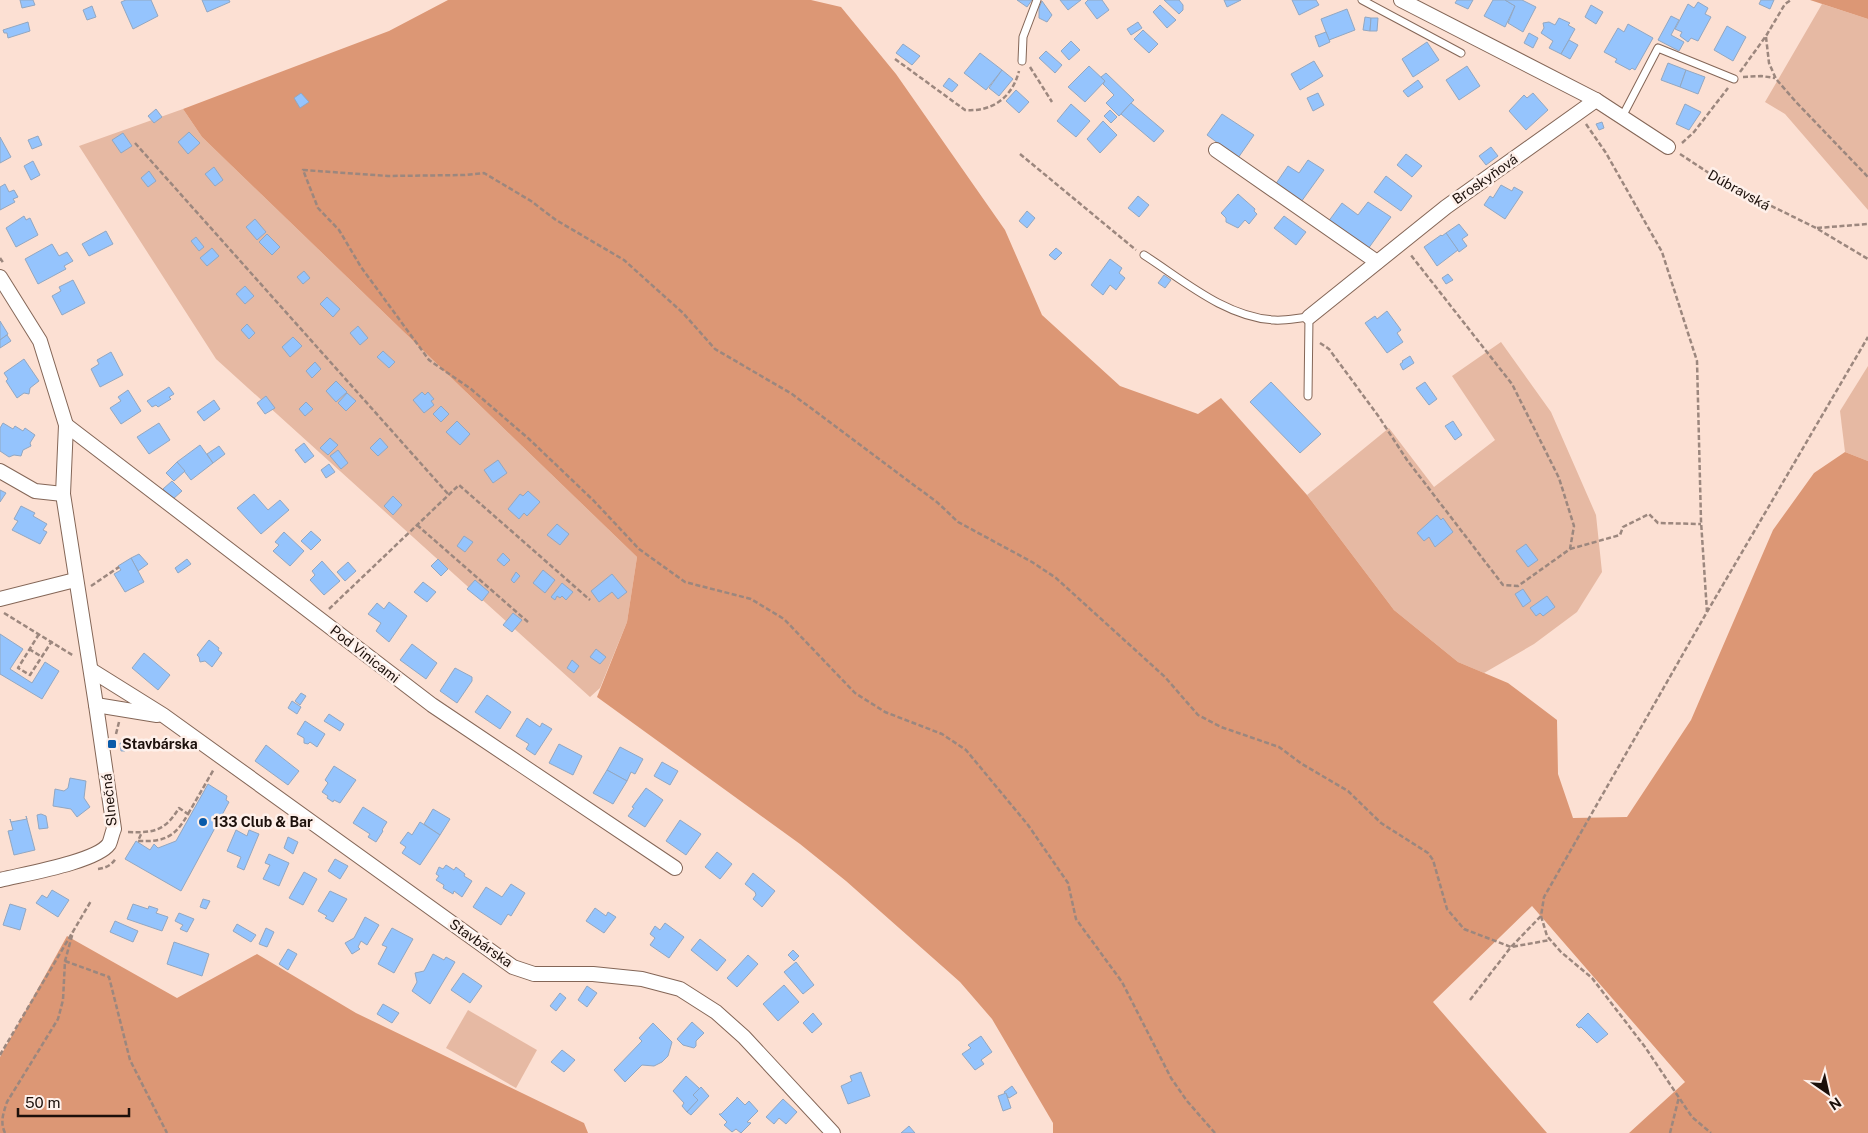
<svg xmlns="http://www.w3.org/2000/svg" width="1868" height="1133" viewBox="0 0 1868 1133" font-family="'Public Sans',sans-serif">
	<rect width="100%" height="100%" fill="#fce0d3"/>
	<g fill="#e6b9a3">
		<path d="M1822 4 1868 19V210L1785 114 1765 102Z"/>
		<path d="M183 109 202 137 637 557 627 622 600 688 590 697 216 359 79 146Z"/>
		<path d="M1501 342 1551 412 1596 515 1602 572 1577 612 1534 644 1484 673 1458 662 1394 610 1307 495 1389 428 1434 487 1495 440 1452 376Z"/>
		<path d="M1868 366V461L1845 452 1840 411Z"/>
		<path d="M468 1010 537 1050 516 1088 446 1048Z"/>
	</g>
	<g fill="#dc9775">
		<path d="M448 0H811L841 7 896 74 1005 230 1042 315 1120 386 1198 414 1221 398 1307 495 1394 610 1458 662 1508 683 1557 720 1558 774 1573 818 1627 817 1691 720 1773 530 1814 473 1845 452 1868 461V1133H1629L1685 1082 1532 906 1433 1002 1547 1133H1053V1123L992 1019 960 982 846 881 800 844 597 697 627 622 637 557 202 137 183 109 389 31Z"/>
		<path d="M1810 0H1868V19Z"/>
		<path d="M67 936 177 998 257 954 356 1013 584 1123 588 1133H0V1057Z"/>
	</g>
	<g fill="#95c4fd" stroke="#92a7c1">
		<path d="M20 0H33L35 5 22 8Z"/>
		<path d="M126 0H151L158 16 133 29 121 2Z"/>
		<path d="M202 0H229L230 2 207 12Z"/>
		<path d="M1017 0H1032L1027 7Z"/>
		<path d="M1060 0H1081L1068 10Z"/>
		<path d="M1088 0H1102L1109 10 1097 19 1085 3Z"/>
		<path d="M1164 0H1179L1183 5V10L1179 14Z"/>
		<path d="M1224 0H1241L1227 7Z"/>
		<path d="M1292 0H1316L1319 5 1299 15Z"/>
		<path d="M1457 0H1473L1468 9 1455 3Z"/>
		<path d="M1493 0H1505L1515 6 1505 27 1484 16Z"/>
		<path d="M1505 0H1522L1536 7 1523 32 1508 23 1515 6Z"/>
		<path d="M1761 0H1774L1770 9 1759 4Z"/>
		<path d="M1042 1 1052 15 1047 22 1039 18V8Z"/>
		<path d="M1698 2 1708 8 1705 14 1711 17 1698 41 1691 38 1688 42 1680 36 1682 32 1675 29 1688 4 1694 8Z"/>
		<path d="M1160 5 1176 20 1167 28 1153 12Z"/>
		<path d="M1591 5 1603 12 1596 24 1585 17Z"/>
		<path d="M92 6 96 17 87 20 83 10Z"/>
		<path d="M1347 9 1355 30 1329 40 1321 19Z"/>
		<path d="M1671 16 1679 20 1671 35 1684 42 1679 51 1658 40Z"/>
		<path d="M1365 17 1371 18 1370 31 1363 30Z"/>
		<path d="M1371 18H1378L1377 31H1370Z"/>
		<path d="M1559 18 1570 23 1568 25 1575 29 1561 54 1549 48 1553 41 1541 33 1544 28 1543 23 1549 22 1555 25Z"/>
		<path d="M28 22 30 31 8 38 7 33H4L3 30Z"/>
		<path d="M1138 22 1142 28 1131 35 1127 29Z"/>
		<path d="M1628 24 1653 38 1635 70 1632 68 1630 70 1615 62 1617 59 1604 52 1618 28 1624 32Z"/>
		<path d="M1727 26 1746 37 1733 61 1714 50Z"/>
		<path d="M1143 30 1158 44 1149 53 1134 39Z"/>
		<path d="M1326 32 1330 42 1319 47 1315 36Z"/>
		<path d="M1529 33 1538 38 1533 48 1524 43Z"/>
		<path d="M1569 40 1578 45 1570 59 1561 54Z"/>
		<path d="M1071 41 1080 50 1069 60 1061 51Z"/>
		<path d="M1427 42 1439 60 1413 77 1402 59Z"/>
		<path d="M903 44 920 56 912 65 896 53Z"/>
		<path d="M1046 51 1062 65 1055 73 1039 58Z"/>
		<path d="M980 53 1002 70 986 90 964 73Z"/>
		<path d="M1314 61 1323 76 1300 90 1291 74Z"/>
		<path d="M1668 63 1686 70 1680 87 1661 80Z"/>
		<path d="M1089 66 1105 81 1085 102 1068 87Z"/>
		<path d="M1467 66 1480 86 1459 100 1446 80Z"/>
		<path d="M1002 70 1013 79 999 96 989 88Z"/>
		<path d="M1686 70 1705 77 1698 94 1680 87Z"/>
		<path d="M1106 73 1134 100 1119 116 1106 103 1114 95 1103 84 1105 81 1101 77Z"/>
		<path d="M949 78 958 85 952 92 943 86Z"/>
		<path d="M1418 80 1423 87 1408 97 1403 91Z"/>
		<path d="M1016 90 1029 102 1019 113 1006 101Z"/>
		<path d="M301 93 309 102 300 108 294 98Z"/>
		<path d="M1318 93 1324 105 1313 111 1307 98Z"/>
		<path d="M1533 93 1548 110 1526 130 1509 111 1524 95 1527 98Z"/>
		<path d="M1131 103 1164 131 1154 142 1121 114Z"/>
		<path d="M1071 104 1090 121 1076 137 1057 121Z"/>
		<path d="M1685 104 1701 112 1689 130 1676 124Z"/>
		<path d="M156 109 162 117 154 123 148 116Z"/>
		<path d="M1110 110 1117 117 1111 123 1104 116Z"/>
		<path d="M1222 114 1254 135 1238 158 1207 135Z"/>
		<path d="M1103 121 1117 135 1100 153 1087 139Z"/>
		<path d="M1602 122 1604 128 1599 130 1596 124Z"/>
		<path d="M189 132 200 143 188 154 178 142Z"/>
		<path d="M123 133 132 146 121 153 112 140Z"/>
		<path d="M38 136 42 145 32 149 28 140Z"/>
		<path d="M0 137 11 157 0 163Z"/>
		<path d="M1491 147 1498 156 1486 165 1479 156Z"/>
		<path d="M1406 154 1422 166 1412 177 1397 165Z"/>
		<path d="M1308 160 1324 170 1301 202 1275 185 1288 166 1299 173Z"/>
		<path d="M33 161 40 175 31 180 24 166Z"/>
		<path d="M214 167 223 180 215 186 205 174Z"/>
		<path d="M149 171 156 181 148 187 141 178Z"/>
		<path d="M1386 176 1412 196 1401 211 1374 192Z"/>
		<path d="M5 184 9 192 14 190 18 197 13 199 15 202 0 210V187Z"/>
		<path d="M1501 185 1512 191 1514 187 1523 192 1505 219 1484 205 1490 196 1493 198Z"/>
		<path d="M1238 194 1255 209 1254 211 1257 214 1249 224 1245 220 1238 228 1226 222V218L1221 213Z"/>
		<path d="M1138 196 1149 205 1139 217 1128 208Z"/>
		<path d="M1368 202 1391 217 1368 249 1328 222 1342 203 1358 215Z"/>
		<path d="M1027 211 1035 218 1027 228 1019 221Z"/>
		<path d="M24 216 26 220 30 218 38 235 16 247 6 228Z"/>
		<path d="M1284 216 1306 232 1296 245 1274 228Z"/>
		<path d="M255 219 266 232 257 240 246 227Z"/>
		<path d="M1459 224 1468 235 1462 239 1467 246 1459 252 1446 233Z"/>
		<path d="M106 231 113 244 89 256 82 244Z"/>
		<path d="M1446 233 1458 250 1437 266 1424 247 1441 235 1442 236Z"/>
		<path d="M267 234 280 247 272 255 259 242Z"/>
		<path d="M196 237 204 247 199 251 191 241Z"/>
		<path d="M52 244 59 256 67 252 73 261 64 266 66 269 38 284 25 259Z"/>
		<path d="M212 248 219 256 207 266 200 258Z"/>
		<path d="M1056 248 1062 253 1055 260 1049 255Z"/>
		<path d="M1110 259 1122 268 1119 273 1125 278 1116 290 1110 285 1103 295 1091 285Z"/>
		<path d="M304 271 310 278 303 284 297 277Z"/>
		<path d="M1448 274 1453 280 1446 284 1442 278Z"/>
		<path d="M1164 275 1171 280 1165 288 1158 283Z"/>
		<path d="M73 280 85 303 62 315 52 296 61 291 59 287Z"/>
		<path d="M245 286 254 296 245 304 236 294Z"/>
		<path d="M327 297 340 309 333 317 320 304Z"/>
		<path d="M1387 311 1401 330 1397 333 1403 342 1387 353 1365 323 1375 316 1377 319Z"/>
		<path d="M0 321 8 334 0 340Z"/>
		<path d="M247 324 255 333 249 339 241 330Z"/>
		<path d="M358 326 368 338 360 345 350 333Z"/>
		<path d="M7 335 11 341 0 348V340Z"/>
		<path d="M293 337 302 346 290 357 282 347Z"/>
		<path d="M383 351 395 362 389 368 377 357Z"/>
		<path d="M111 352 123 375 100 387 91 369 99 364 97 360Z"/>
		<path d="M1410 356 1414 363 1403 370 1400 364 1403 362 1402 361Z"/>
		<path d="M24 359 39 381 30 388 29 394 24 393 17 398 6 381 8 379 4 373Z"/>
		<path d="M315 362 321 369 312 378 306 371Z"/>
		<path d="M336 381 347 392 336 402 326 391Z"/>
		<path d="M1271 382 1321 434 1300 453 1250 402Z"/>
		<path d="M1425 382 1437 399 1429 405 1416 388Z"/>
		<path d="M169 387 174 394 169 397 171 399 158 407 156 405 152 407 147 401Z"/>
		<path d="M128 390 141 411 121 424 110 408 121 401 118 397Z"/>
		<path d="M422 392 425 395 428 392 434 399 431 401 434 405 424 413 413 400Z"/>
		<path d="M347 393 356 401 346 411 338 403Z"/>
		<path d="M266 396 275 408 265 414 257 403Z"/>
		<path d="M214 400 220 409 204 421 197 412Z"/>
		<path d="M306 402 313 409 305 416 299 409Z"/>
		<path d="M441 406 449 414 441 422 433 414Z"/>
		<path d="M457 421 470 434 460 445 446 432Z"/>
		<path d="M1453 421 1462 435 1455 440 1445 426Z"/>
		<path d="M3 423 13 429 15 426 23 431 25 428 35 435 30 443 31 446 23 450 21 456 14 455 9 457 0 451V428Z"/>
		<path d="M159 423 170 440 149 454 137 437Z"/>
		<path d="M330 438 338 445 328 455 320 448Z"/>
		<path d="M380 438 388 447 378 456 370 448Z"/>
		<path d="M304 443 314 456 305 463 295 450Z"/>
		<path d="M200 445 213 463 191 480 177 462Z"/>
		<path d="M219 446 225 454 213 463 207 454Z"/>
		<path d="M338 450 348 463 341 469 330 456Z"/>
		<path d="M498 460 507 473 493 483 484 470Z"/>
		<path d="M177 462 185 471 174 481 166 473Z"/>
		<path d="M329 464 335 472 326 478 321 470Z"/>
		<path d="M172 481 182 491 173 499 163 489Z"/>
		<path d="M0 490 6 493 0 502Z"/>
		<path d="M528 491 540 502 527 516 524 513 519 519 508 509 520 494 523 496Z"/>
		<path d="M254 494 268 510 280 500 289 510 261 534 237 508Z"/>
		<path d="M393 496 402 505 393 515 384 506Z"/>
		<path d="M21 506 35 513 33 516 47 524 43 530 47 532 40 544 12 530 18 521 14 519Z"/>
		<path d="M1437 515 1441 520 1443 518 1453 532 1435 547 1429 537 1424 541 1417 533Z"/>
		<path d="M557 524 569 534 560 545 547 535Z"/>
		<path d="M311 531 321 540 311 550 301 541Z"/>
		<path d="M284 532 304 551 290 566 273 551 279 545 275 542Z"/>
		<path d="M464 536 473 542 465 552 457 546Z"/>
		<path d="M1526 544 1538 560 1528 567 1516 551Z"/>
		<path d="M503 553 510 560 504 566 497 560Z"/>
		<path d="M139 554 148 564 138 571 131 558Z"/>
		<path d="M131 558 144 582 125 592 114 574 121 570 118 566Z"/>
		<path d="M187 559 191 564 178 573 175 568Z"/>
		<path d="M438 559 448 569 441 576 431 566Z"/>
		<path d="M322 561 340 581 324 595 310 580 315 575 312 571Z"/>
		<path d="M348 562 356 571 345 581 337 572Z"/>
		<path d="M543 570 555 580 545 593 533 583Z"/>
		<path d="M516 572 520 576 514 583 511 580Z"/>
		<path d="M612 574 627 592 618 599 612 592 599 602 591 591Z"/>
		<path d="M475 580 489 592 482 601 467 589Z"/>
		<path d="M423 582 436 592 427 602 414 592Z"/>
		<path d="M562 583 573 592 566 600 562 596 560 598 557 596 555 600 551 597Z"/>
		<path d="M1523 589 1531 601 1523 607 1515 594Z"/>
		<path d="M1547 596 1555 607 1543 616 1540 613 1536 616 1530 608Z"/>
		<path d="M389 602 407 616 389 642 376 631 381 623 368 614 377 603 384 609Z"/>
		<path d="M513 613 522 620 512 632 503 625Z"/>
		<path d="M0 634 23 649 10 669 32 683 45 662 59 671 42 699 0 674Z"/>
		<path d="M209 640 219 648 218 650 222 653 212 667 205 661 200 662 199 657 197 655Z"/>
		<path d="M412 644 437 663 426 679 400 660Z"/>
		<path d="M596 649 606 657 600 664 590 657Z"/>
		<path d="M144 653 170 675 158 690 132 668Z"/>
		<path d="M572 660 579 666 574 673 567 668Z"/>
		<path d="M455 668 472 677V681L457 703 440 691Z"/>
		<path d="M301 693 306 696 300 705 295 701Z"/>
		<path d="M487 695 511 712 500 729 475 712Z"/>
		<path d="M292 701 301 707 297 714 288 708Z"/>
		<path d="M329 714 344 724 340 731 324 721Z"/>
		<path d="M527 718 540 727 542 723 552 729 535 755 526 749 529 744 516 736Z"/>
		<path d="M305 721 325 734 317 747 310 742 308 744 304 743V738L297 734Z"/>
		<path d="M120 743H124L125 751H121Z"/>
		<path d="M559 744 582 756 573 775 549 763Z"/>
		<path d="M266 745 299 771 288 785 255 761Z"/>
		<path d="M620 747 643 759 635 774 631 772 627 781 607 770Z"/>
		<path d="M662 762 678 771 670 785 654 776Z"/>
		<path d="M334 766 356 780 340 803 334 800 333 802 327 798 328 796 322 792 328 783 325 780Z"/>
		<path d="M607 770 627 781 613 804 593 793Z"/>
		<path d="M70 778 86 781 84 798 90 807 77 817 71 809 53 806 55 789 64 791 68 788Z"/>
		<path d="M208 784 227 796 226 800 229 802 181 891 125 859 136 841 150 850 154 844 158 848 176 841Z"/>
		<path d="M646 788 663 800 645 827 628 816 634 808 632 807Z"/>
		<path d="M363 807 387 822 382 830 383 831 376 842 368 837 370 834 353 823Z"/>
		<path d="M433 809 450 819 440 835 424 824Z"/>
		<path d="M41 814 46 816 48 828 39 829 37 815Z"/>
		<path d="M26 816 35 850 14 855 8 831 13 830 10 819 11 822 27 819Z"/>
		<path d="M680 820 701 834 686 855 666 841Z"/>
		<path d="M420 822 440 835 420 865 402 853 406 847 400 843 408 832 412 835Z"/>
		<path d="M236 830 247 836 249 830 259 834 244 870 237 867 241 857 227 851Z"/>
		<path d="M288 837 298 842 293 854 284 848Z"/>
		<path d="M717 852 732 864 720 879 705 867Z"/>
		<path d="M269 854 289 863 279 886 263 879 270 865 265 863Z"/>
		<path d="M335 859 348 866 340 879 328 871Z"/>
		<path d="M446 865 454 870 456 867 465 874 464 876 472 881 462 897 454 891 453 894 443 888 444 885 436 880 439 876 436 874 439 867 443 869Z"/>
		<path d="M304 872 317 879 303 905 289 898Z"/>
		<path d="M753 873 775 891 762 907 753 899 756 895 755 892 745 884Z"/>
		<path d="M511 884 525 893 511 916 508 914 501 925 473 907 486 887 502 897Z"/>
		<path d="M52 890 69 900 58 917 36 903 42 895 47 898Z"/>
		<path d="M330 891 347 899 333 922 325 918 327 916 318 911Z"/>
		<path d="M203 899 210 901 206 909 200 907Z"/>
		<path d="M10 904 26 909 20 930 3 925Z"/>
		<path d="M133 904 148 909 149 906 158 909 156 913 168 917 162 931 127 919Z"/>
		<path d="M595 908 606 916 608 912 616 917 604 933 586 921Z"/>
		<path d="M179 913 194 919 187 932 180 929 183 925 175 921Z"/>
		<path d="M365 917 379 925 367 945 361 941 358 947 360 949 352 954 345 943 354 938Z"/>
		<path d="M115 921 138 931 133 942 110 932Z"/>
		<path d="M665 923 684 937 669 958 650 945 655 938 650 934 655 926 660 930Z"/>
		<path d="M237 924 256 935 251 942 233 931Z"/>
		<path d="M266 928 274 932 267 947 259 944Z"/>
		<path d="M392 928 413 939 394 973 378 964 387 947 382 945Z"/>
		<path d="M700 939 726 960 717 971 691 950Z"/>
		<path d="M174 942 209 954 202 976 167 964Z"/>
		<path d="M288 949 297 954 288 970 279 964Z"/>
		<path d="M793 950 799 956 794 961 788 955Z"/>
		<path d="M433 954 444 960 446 957 455 962 430 1004 412 991 417 982 415 973 424 971Z"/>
		<path d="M748 955 758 964 737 987 727 978Z"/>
		<path d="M796 962 814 985 803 994 784 972Z"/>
		<path d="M463 973 482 986 470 1003 451 990Z"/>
		<path d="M784 985 799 1002 778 1021 763 1004Z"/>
		<path d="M587 986 597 993 587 1007 578 1000Z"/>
		<path d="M560 993 566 998 556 1011 550 1006Z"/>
		<path d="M383 1004 399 1013 392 1023 377 1014Z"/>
		<path d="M813 1013 822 1024 812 1033 803 1023Z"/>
		<path d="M1588 1013 1608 1034 1597 1043 1581 1027 1579 1028 1576 1025Z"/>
		<path d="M692 1022 704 1033 696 1041V1046L694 1048 683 1045 677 1039Z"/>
		<path d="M653 1023 672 1042 668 1056 662 1062 654 1066 642 1065 625 1082 614 1070 642 1041 639 1038Z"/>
		<path d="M981 1036 992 1052 981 1060 984 1064 975 1070 962 1054 971 1048 968 1045Z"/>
		<path d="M562 1050 575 1060 564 1072 551 1062Z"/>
		<path d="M861 1072 870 1096 848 1104 841 1086 852 1081 850 1076Z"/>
		<path d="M686 1076 700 1089 693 1095 698 1100 687 1112 682 1106 684 1103 673 1091Z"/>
		<path d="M1012 1086 1017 1093 1009 1098 1004 1092Z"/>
		<path d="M701 1087 709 1096 691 1115 687 1112 698 1100 693 1095Z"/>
		<path d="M1006 1093 1011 1108 1003 1111 998 1096Z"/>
		<path d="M737 1097 745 1105 749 1101 758 1111 747 1122 751 1123 741 1133 736 1129 732 1132 724 1125 727 1122 719 1114H721L737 1098Z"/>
		<path d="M783 1099 797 1112 786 1124 779 1118 774 1124 766 1117Z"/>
		<path d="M909 1126 915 1133H901Z"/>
	</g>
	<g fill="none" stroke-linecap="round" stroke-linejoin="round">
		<defs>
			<g id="lane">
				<path d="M1362 0 1461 53"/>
				<path d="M1022 61 1023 37 1037 0"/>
				<path d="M1622 117 1658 48 1734 79"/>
				<path d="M1144 255C1183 280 1225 317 1274 320 1285 321 1297 318 1309 317L1308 396"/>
			</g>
			<g id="street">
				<path d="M1401 0 1596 100 1668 147"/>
				<path d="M1216 150 1377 262"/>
				<path d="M0 277 40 341 66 425 63 494 96 705 114 829C112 833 111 840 109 844 96 862 24 874 0 880"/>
				<path d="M1309 317 1446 207 1596 100"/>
				<path d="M66 425 432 705 675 868"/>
				<path d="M0 471 35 491 63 494"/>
				<path d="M0 599 75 580"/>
				<path d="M91 670 163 715 513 967 534 974H593L642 979 680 989 716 1012 744 1037 833 1133"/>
				<path d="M96 705 157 715"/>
			</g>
		</defs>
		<use href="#lane" stroke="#846657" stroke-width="9"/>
		<use href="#street" stroke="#846657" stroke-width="16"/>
		<g stroke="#9c877e" stroke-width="2.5" stroke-dasharray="5 2.5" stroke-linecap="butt">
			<path d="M1766 37 1769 63 1776 79 1796 102 1868 177"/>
			<path d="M895 59 965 110C992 112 1012 98 1019 71"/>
			<path d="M1030 67 1052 102"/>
			<path d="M1740 72 1766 36 1785 4 1791 0"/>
			<path d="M1743 77 1761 76 1775 78"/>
			<path d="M1586 124 1606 153 1662 252 1697 361 1701 521 1707 612"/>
			<path d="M135 143 449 495"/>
			<path d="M1682 143 1694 132 1728 88"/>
			<path d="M1020 154 1136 250"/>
			<path d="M1680 154 1721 181 1816 228 1868 259"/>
			<path d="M1817 228 1868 224"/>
			<path d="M0 258 4 264"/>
			<path d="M1320 343 1329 349 1379 417 1407 460 1503 585 1518 586 1570 549 1574 526 1559 478 1512 384 1410 254"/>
			<path d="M417 525 528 622"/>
			<path d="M1570 549 1620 535 1623 527 1649 514 1658 523 1701 524"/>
			<path d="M91 586 119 567"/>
			<path d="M329 609 459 485 590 600"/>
			<path d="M4 613 74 656"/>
			<path d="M39 634 18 668 30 675 52 641"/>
			<path d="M29 649 42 657"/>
			<path d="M116 734 119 722"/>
			<path d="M188 814 214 769"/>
			<path d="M128 832C154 833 165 831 179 808L188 814C175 837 165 842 138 841L142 832"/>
			<path d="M98 869C106 868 112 865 116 858"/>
			<path d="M1541 916 1547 936 1561 952 1592 978 1645 1047 1692 1117 1711 1133"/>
			<path d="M65 961 109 977 130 1060 167 1133"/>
			<path d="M1470 1000 1511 947 1541 916 1544 897 1707 612 1868 337"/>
			<path d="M0 1055 91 901"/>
			<path d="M5 1133C0 1122 3 1114 7 1102L58 1019 63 1000 65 961 73 932"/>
			<path d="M1215 1133 1187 1101 1171 1078 1122 982 1076 919 1068 883 1028 825 966 750 942 734 885 712 855 693 784 619 751 599 685 582 639 549 594 501 529 439 471 389 429 360 361 267 339 230 318 208 303 170 388 176 464 175 484 173 531 201 556 220 624 260 683 313 715 349 792 394 938 503 958 522 1032 562 1056 578 1165 677 1198 715 1221 727 1279 747 1302 764 1348 791 1381 823 1428 853 1433 860 1447 909 1464 929 1511 947 1550 940"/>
			<path d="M1670 1133 1679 1097"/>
		</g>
		<use href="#lane" stroke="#fff" stroke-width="7"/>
		<use href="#street" stroke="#fff" stroke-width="14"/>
	</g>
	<g fill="#095aa9" stroke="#fef0ea" stroke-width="2">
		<rect x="107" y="739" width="10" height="10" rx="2.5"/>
		<circle cx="203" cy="822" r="5"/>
	</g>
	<g text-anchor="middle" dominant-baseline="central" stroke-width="5" stroke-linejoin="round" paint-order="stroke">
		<g font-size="14" fill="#1c100b" stroke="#fef0ea">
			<text transform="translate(1485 179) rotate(-35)">Broskyňová</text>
			<text transform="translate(1739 190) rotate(29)">Dúbravská</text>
			<text transform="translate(365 654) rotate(38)">Pod Vinicami</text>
			<text transform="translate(109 800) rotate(-96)">Slnečná</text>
			<text transform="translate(481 943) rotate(35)">Stavbárska</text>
		</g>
		<g font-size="14" font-weight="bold" fill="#1c100b" stroke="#fef0ea" text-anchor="start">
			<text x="122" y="744">Stavbárska</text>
			<text x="213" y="822">133 Club &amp; Bar</text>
		</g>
	</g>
	<g transform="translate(1828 1093) rotate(146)" stroke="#fef0ea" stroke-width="4" paint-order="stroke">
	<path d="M0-4L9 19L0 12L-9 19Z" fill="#1c100b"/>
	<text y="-8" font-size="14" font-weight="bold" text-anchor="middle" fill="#1c100b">N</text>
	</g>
	<path d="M18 1108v8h111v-8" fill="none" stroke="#1c100b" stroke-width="2.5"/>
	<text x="25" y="1108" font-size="15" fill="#1c100b" stroke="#fef0ea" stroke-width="4" paint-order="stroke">50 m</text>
</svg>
